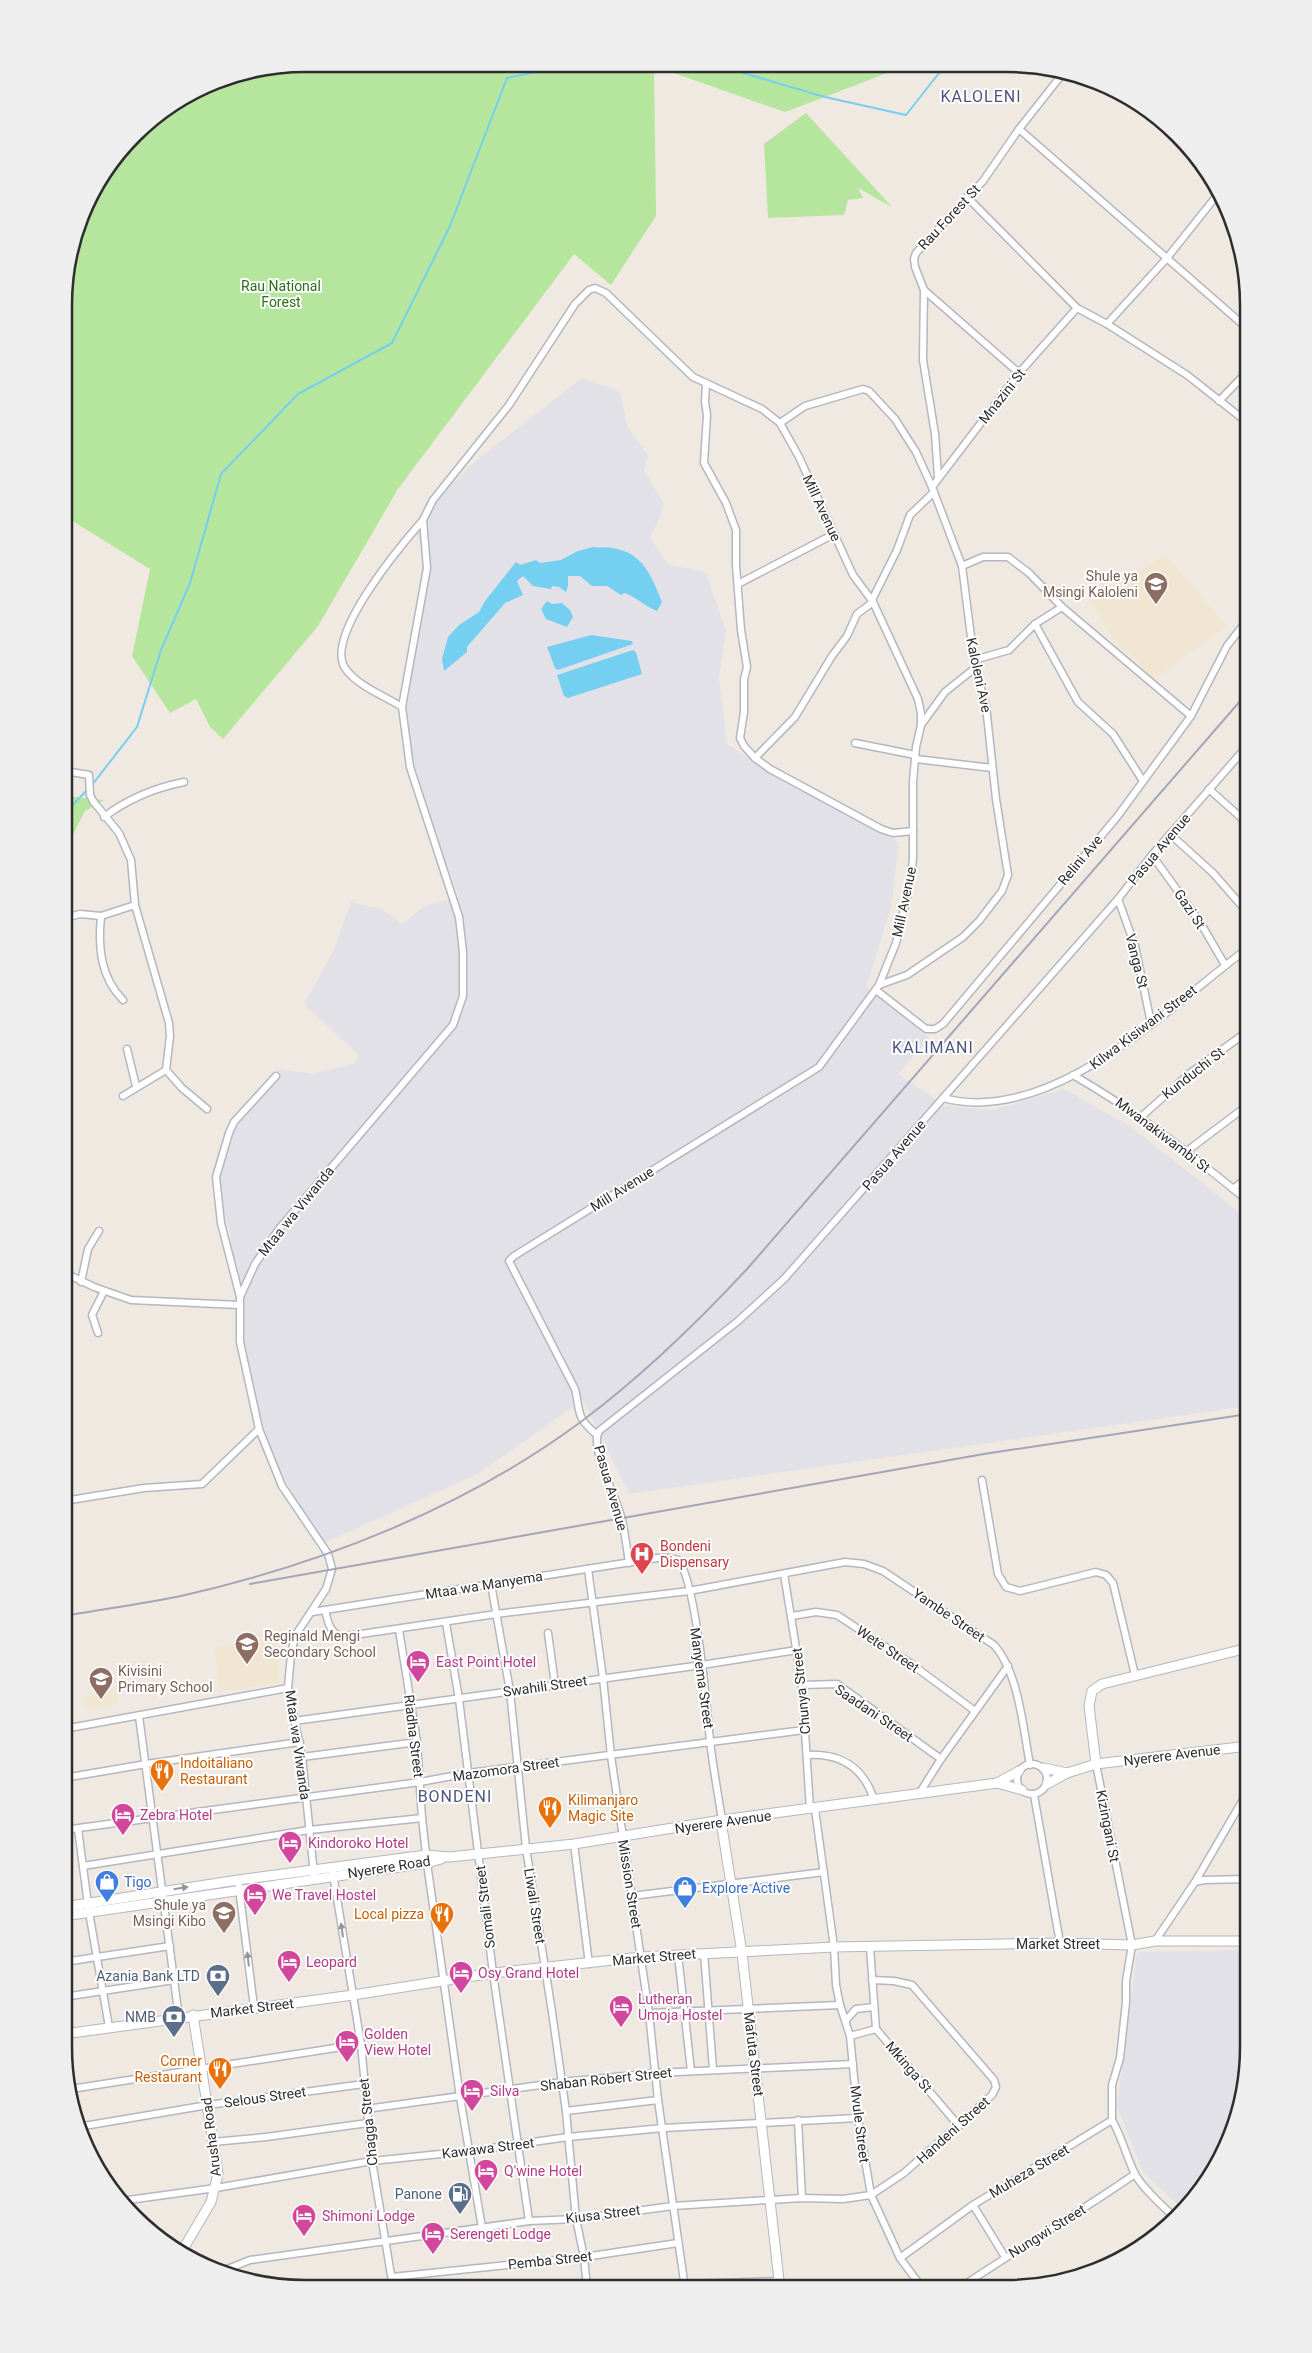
<svg xmlns="http://www.w3.org/2000/svg" width="1312" height="2353" viewBox="0 0 1312 2353" font-family="Roboto,sans-serif">
	<rect width="100%" height="100%" fill="#efe9e1"/>
	<g fill="#e3e1e8">
		<path d="M582 378 620 392 628 428 648 455 644 471 663 502 660 517 650 538 668 564 706 573 726 630 719 678 727 744 810 795 899 842 891 907 866 988 887 1002 929 1038 898 1074 946 1106 993 1110 1064 1089 1130 1126 1248 1219V1406L629 1494 583 1400 476 1475 326 1542 310 1525 276 1464 260 1415 243 1339 231 1236 212 1172 226 1128 279 1069 314 1074 354 1064 359 1055 304 1004 333 952 351 902 381 909 403 924 423 907 459 897 412 776 402 706 407 683 409 645 422 570 421 543 414 530 441 495 477 460Z"/>
		<path d="M1248 1950V2063L1230 2139 1198 2195 1182 2209 1143 2172 1117 2106 1137 1952Z"/>
	</g>
	<g fill="#f0e6d1">
		<path d="M1165 555 1226 626 1158 676 1151 677 1135 657 1119 647 1090 601Z"/>
		<path d="M275 1639 280 1683 220 1691 214 1647Z"/>
		<path d="M115 1689 118 1704 87 1710 84 1696Z"/>
	</g>
	<g fill="#b6e59e">
		<path d="M306 64 903 67 785 112 654 66 656 216 611 285 574 254 398 489 318 626 223 739 210 727 196 699 170 713 132 656 150 569 66 517V275L89 199 146 124 213 82Z"/>
		<path d="M806 113 892 207 858 188 863 198 848 200 844 215 768 218 764 144Z"/>
		<path d="M65 796 104 800 85 811 65 850Z"/>
	</g>
	<g fill="#75cff0">
		<path d="M593 547C600 548 606 547 612 548 643 552 652 577 662 602L657 611C645 606 637 598 625 593L621 595 607 586H592L580 576H568V586L566 592 559 587 552 586 551 589 533 586 523 576 517 581 523 595 505 603 467 647V652L444 671 442 659 448 637 459 625 479 612 485 601 516 562 520 565 536 560 540 563 561 560 578 551Z"/>
		<path d="M547 601 552 604 562 603 570 610 573 617 567 627 546 619 541 609Z"/>
		<path d="M591 635 632 641 633 644 558 670 555 668 547 647Z"/>
		<path d="M633 650 636 652 642 674 568 698 564 696 557 675Z"/>
	</g>
	<g fill="none" stroke-linecap="round" stroke-linejoin="round">
		<g stroke="#75cff0" stroke-width="2">
			<path d="M719 66 825 97 906 115 943 68"/>
			<path d="M92 785 137 727 161 650 190 583 221 474 298 394 392 343 450 226 507 78 572 65"/>
			<path d="M65 813 87 790"/>
		</g>
		<defs>
			<g id="street">
				<path d="M1019 129 1248 329"/>
				<path d="M967 197 1077 308 1107 324 1187 375 1248 423"/>
				<path d="M924 290 1019 373"/>
				<path d="M1107 324 1167 258 1218 194"/>
				<path d="M706 383 705 402 707 415 704 463 726 503 736 530V565L741 630 747 667 744 679V712L740 738 744 746 755 758 770 769 881 829 893 833 913 831"/>
				<path d="M1219 401 1248 371"/>
				<path d="M780 423 805 406 863 389 869 391 895 419 916 452 932 487 962 566 975 668 986 706 996 799 1008 875 1002 891 979 921 963 937 907 975 879 985"/>
				<path d="M938 477 935 434 923 360 924 290 915 267 914 259 916 253 983 181 1019 129 1064 72"/>
				<path d="M932 487 1019 373 1077 308"/>
				<path d="M962 566 983 557H1008L1029 573 1062 607 1191 716"/>
				<path d="M738 584 834 534"/>
				<path d="M872 600 897 550 910 515 934 492"/>
				<path d="M1035 624 1078 702 1113 734 1143 781"/>
				<path d="M974 660 1009 650 1035 624 1062 607"/>
				<path d="M402 707C385 696 357 686 345 668 324 636 402 544 423 520"/>
				<path d="M921 725 945 692 975 668"/>
				<path d="M855 743 915 755"/>
				<path d="M755 758 795 717 832 656 847 636 857 614 873 602"/>
				<path d="M916 759 992 768"/>
				<path d="M65 771 89 775 90 795 93 801 119 833 131 860 135 905 169 1023 170 1036 166 1070 182 1088 207 1109"/>
				<path d="M1209 789 1248 824"/>
				<path d="M104 817C129 798 154 788 184 782"/>
				<path d="M1170 834 1213 873 1248 913"/>
				<path d="M1152 855 1200 922 1225 965"/>
				<path d="M1118 899 1135 946 1151 1023"/>
				<path d="M101 916C98 946 100 977 123 1000"/>
				<path d="M65 918 80 914 101 916 135 905"/>
				<path d="M876 990 926 1029H935L943 1024 1117 817 1191 716 1227 646 1248 619"/>
				<path d="M127 1049 136 1086"/>
				<path d="M1073 1075C1136 1111 1192 1155 1248 1201"/>
				<path d="M123 1096 166 1070"/>
				<path d="M943 1098C1051 1127 1169 1007 1248 948"/>
				<path d="M1141 1117 1189 1074 1248 1031"/>
				<path d="M1187 1151 1248 1105"/>
				<path d="M1233 1189 1248 1177"/>
				<path d="M65 1273 94 1287 131 1300 239 1305"/>
				<path d="M81 1282 88 1249 99 1231"/>
				<path d="M240 1297 221 1223 216 1177 229 1133 234 1122 276 1076"/>
				<path d="M98 1333 92 1315 104 1291"/>
				<path d="M982 1480 998 1574 1006 1587 1020 1591 1096 1572 1106 1575 1113 1583 1135 1675"/>
				<path d="M64 1501 144 1488 202 1484 259 1429"/>
				<path d="M629 1563C627 1549 625 1534 622 1520 618 1500 589 1448 599 1431L738 1321 784 1279 1118 899 1152 855 1248 745"/>
				<path d="M588 1569 603 1678 611 1756 649 2013 658 2100 685 2288"/>
				<path d="M784 1574 802 1685 810 1809"/>
				<path d="M491 1584 510 1691 526 1848 552 2012 566 2111 576 2219 584 2257 587 2288"/>
				<path d="M325 1610C328 1622 329 1631 341 1637L496 1614 689 1591 845 1562 864 1564 883 1571 994 1645C1019 1673 1023 1728 1030 1765"/>
				<path d="M312 1612 657 1558H670L678 1560C696 1580 707 1708 710 1741 713 1767 718 1794 722 1820"/>
				<path d="M792 1616 816 1612 837 1615 910 1663 975 1711"/>
				<path d="M446 1623 459 1699 493 1973 529 2221"/>
				<path d="M399 1630 417 1742 422 1818 427 1863 460 2097 482 2228"/>
				<path d="M548 1633 555 1685"/>
				<path d="M802 1685 837 1684 941 1759"/>
				<path d="M139 1716 179 2018"/>
				<path d="M294 1721 702 1665 797 1650"/>
				<path d="M64 1729 288 1688"/>
				<path d="M807 1755C841 1753 864 1768 874 1800"/>
				<path d="M302 1757 417 1742"/>
				<circle cx="1032" cy="1779" r="15"/>
				<path d="M1096 1764 1132 1945 1126 1981V2002L1120 2058 1112 2085V2120"/>
				<path d="M64 1778 146 1764 300 1742"/>
				<path d="M919 1794 941 1759 1008 1666"/>
				<path d="M1034 1795 1060 1943"/>
				<path d="M815 1809 834 1947 836 1985 840 2005 850 2036 858 2118 871 2195 900 2258 923 2289"/>
				<path d="M78 1829 89 1912 109 2027"/>
				<path d="M64 1830 420 1782 469 1773 804 1730"/>
				<path d="M574 1844 589 1964"/>
				<path d="M83 1866 309 1830 422 1818"/>
				<path d="M332 1868 361 2044 372 2161 393 2287"/>
				<path d="M314 1874 302 1757 288 1688 291 1655 295 1636 326 1589 332 1569 328 1554 282 1486 259 1429 240 1342V1297L255 1264 279 1229 453 1025 463 996V952L459 917 410 767 402 707 427 568 423 520 433 500 509 405 575 304 589 290 595 288 606 293 693 377 762 409 780 423 799 457 853 575 873 602 918 699 921 713V725L916 747 913 782V858L910 885 896 943 879 985 819 1067 514 1256 509 1261 575 1389C581 1414 575 1416 597 1435"/>
				<path d="M238 1880 254 2007"/>
				<path d="M1195 1882 1244 1798"/>
				<path d="M632 1896 824 1872"/>
				<path d="M1155 1941 1195 1882 1204 1880 1248 1879"/>
				<path d="M870 1947 876 2029"/>
				<path d="M704 1953 713 2069"/>
				<path d="M678 1955 691 2071"/>
				<path d="M64 1962 170 1946"/>
				<path d="M64 1997 174 1980"/>
				<path d="M649 2013 840 2005"/>
				<path d="M846 2020 856 2009 874 2007"/>
				<path d="M850 2036 876 2029 959 2126"/>
				<path d="M71 2089 361 2044"/>
				<path d="M366 2109 562 2082 656 2073 853 2064"/>
				<path d="M566 2111 658 2100"/>
				<path d="M798 2120 802 2198"/>
				<path d="M78 2127 208 2105 364 2084"/>
				<path d="M213 2142 266 2137 368 2123"/>
				<path d="M121 2201 216 2188 372 2161 470 2151 568 2137 663 2128 858 2118"/>
				<path d="M973 2205 1005 2257"/>
				<path d="M900 2258 973 2205 1112 2120C1122 2137 1126 2156 1135 2174 1144 2190 1161 2204 1174 2217"/>
				<path d="M220 2272 250 2260 529 2221 576 2219 673 2206 802 2198 843 2199 871 2195 904 2173 992 2095 996 2087 994 2080 912 1985 894 1981 872 1980"/>
				<path d="M392 2277 584 2257 678 2243"/>
				<path d="M650 2288 685 2284 780 2281"/>
				<path d="M958 2289C1016 2250 1077 2214 1135 2174"/>
			</g>
			<g id="secondary">
				<path d="M1096 1764 1089 1706 1092 1691 1102 1684 1248 1648"/>
				<path d="M1044 1768 1067 1773"/>
				<path d="M997 1783 1022 1790"/>
				<path d="M1047 1784 1067 1773 1096 1764 1248 1746"/>
				<path d="M721 1821 742 1953 780 2289"/>
				<path d="M64 1907 238 1880 426 1855 449 1857 479 1854 574 1844 722 1820 997 1783 1019 1771"/>
				<path d="M64 1916 427 1863 441 1859"/>
				<path d="M64 2034 353 1995 493 1973 641 1957 834 1947 1060 1943 1132 1945 1155 1941H1248"/>
				<path d="M182 2251 211 2202 218 2174 193 2015"/>
			</g>
		</defs>
		<use href="#street" stroke="#b4b7c1" stroke-width="9"/>
		<use href="#secondary" stroke="#b4b7c1" stroke-width="11"/>
		<use href="#street" stroke="#fff" stroke-width="6"/>
		<use href="#secondary" stroke="#fff" stroke-width="9"/>
		<g stroke="#a3a6b8" stroke-width="2">
			<path d="M250 1584 984 1454 1248 1414"/>
			<path d="M64 1616C103 1609 142 1604 181 1596 322 1564 465 1508 582 1421 642 1376 696 1324 747 1269L1248 692"/>
		</g>
	</g>
	<defs><path id="oneway-solid" d="M-6-.8H1V-3.2L6.5 0L1 3.2V.8H-6Z" transform="scale(1.25)"/></defs>
	<g fill="#969696">
		<use href="#oneway-solid" transform="translate(181 1888) rotate(-9)"/>
		<use href="#oneway-solid" transform="translate(342 1930) rotate(-98)"/>
		<use href="#oneway-solid" transform="translate(248 1959) rotate(-97)"/>
	</g>
	<defs>
		<symbol id="school-pin" viewBox="-11 -11 22 30"><path d="M0 17L-7.5 6A9.5 9.5 0 1 1 7.5 6Z" fill="#8d6e63" stroke="#fff"/><path d="M0-5L7-2L0 1L-7-2ZM-4 1L0 2.5L4 1V4Q0 6-4 4Z" fill="#fff"/></symbol>
		<symbol id="hospital-pin" viewBox="-11 -11 22 30"><path d="M0 17L-7.5 6A9.5 9.5 0 1 1 7.5 6Z" fill="#e0444e" stroke="#fff"/><path d="M-5-5h3v3.5h4V-5h3V5h-3V1.5h-4V5h-3Z" fill="#fff"/></symbol>
		<symbol id="hotel-pin" viewBox="-11 -11 22 30"><path d="M0 17L-7.5 6A9.5 9.5 0 1 1 7.5 6Z" fill="#d1479c" stroke="#fff"/><path d="M-6-4.5h1.5V1H6V5H4.5V3h-9V5H-6ZM-4 0a1.8 1.8 0 1 1 3.6 0ZM.5 0V-2.5h3Q6-2.5 6 0Z" fill="#fff"/></symbol>
		<symbol id="restaurant-pin" viewBox="-11 -11 22 30"><path d="M0 17L-7.5 6A9.5 9.5 0 1 1 7.5 6Z" fill="#e8710a" stroke="#fff"/><path d="M-5-6h1v4h1v-4h1v4h1v-4h1v5L-1.5 .5V6h-2V.5L-5-1ZM5-6V6H3V1.5H1.5Q1.5-4 5-6Z" fill="#fff"/></symbol>
		<symbol id="shop-pin" viewBox="-11 -11 22 30"><path d="M0 17L-7.5 6A9.5 9.5 0 1 1 7.5 6Z" fill="#3f7fe0" stroke="#fff"/><path d="M-5-2.5h2.3a2.7 3.5 0 0 1 5.4 0H5L5.5 6h-11ZM-1.5-2.5h3a1.5 2.3 0 0 0-3 0Z" fill="#fff"/></symbol>
		<symbol id="bank-pin" viewBox="-11 -11 22 30"><path d="M0 17L-7.5 6A9.5 9.5 0 1 1 7.5 6Z" fill="#5c6f8a" stroke="#fff"/><path d="M-6-4H6V4H-6ZM0-2.3a2.3 2.3 0 1 0 0 4.6a2.3 2.3 0 1 0 0-4.6Z" fill="#fff"/></symbol>
		<symbol id="fuel-pin" viewBox="-11 -11 22 30"><path d="M0 17L-7.5 6A9.5 9.5 0 1 1 7.5 6Z" fill="#5c6f8a" stroke="#fff"/><path d="M-5.5-6h7V0h2V4h1.3V-2.5L3-4.5l.8-.8L6-3V5H2.5V1h-1V6h-7ZM-4.2-4.7v3.2H.2V-4.7Z" fill="#fff"/></symbol>
	</defs>
	<g fill-rule="evenodd">
		<use href="#school-pin" x="1142" y="570" width="28" height="38"/>
		<use href="#hospital-pin" x="628" y="1540" width="28" height="38"/>
		<use href="#school-pin" x="233" y="1630" width="28" height="38"/>
		<use href="#hotel-pin" x="404" y="1648" width="28" height="38"/>
		<use href="#school-pin" x="87" y="1665" width="28" height="38"/>
		<use href="#restaurant-pin" x="148" y="1757" width="28" height="38"/>
		<use href="#restaurant-pin" x="536" y="1794" width="28" height="38"/>
		<use href="#hotel-pin" x="109" y="1801" width="28" height="38"/>
		<use href="#hotel-pin" x="276" y="1829" width="28" height="38"/>
		<use href="#shop-pin" x="93" y="1868" width="28" height="38"/>
		<use href="#shop-pin" x="671" y="1874" width="28" height="38"/>
		<use href="#hotel-pin" x="241" y="1881" width="28" height="38"/>
		<use href="#school-pin" x="210" y="1899" width="28" height="38"/>
		<use href="#restaurant-pin" x="428" y="1900" width="28" height="38"/>
		<use href="#hotel-pin" x="275" y="1948" width="28" height="38"/>
		<use href="#hotel-pin" x="447" y="1959" width="28" height="38"/>
		<use href="#bank-pin" x="204" y="1962" width="28" height="38"/>
		<use href="#hotel-pin" x="607" y="1993" width="28" height="38"/>
		<use href="#bank-pin" x="160" y="2003" width="28" height="38"/>
		<use href="#hotel-pin" x="333" y="2028" width="28" height="38"/>
		<use href="#restaurant-pin" x="206" y="2055" width="28" height="38"/>
		<use href="#hotel-pin" x="458" y="2077" width="28" height="38"/>
		<use href="#hotel-pin" x="472" y="2157" width="28" height="38"/>
		<use href="#fuel-pin" x="446" y="2180" width="28" height="38"/>
		<use href="#hotel-pin" x="290" y="2202" width="28" height="38"/>
		<use href="#hotel-pin" x="419" y="2220" width="28" height="38"/>
	</g>
	<g text-anchor="middle" dominant-baseline="central" stroke-width="4" stroke-linejoin="round" paint-order="stroke">
		<g font-size="14" fill="#2e2e2e" stroke="#fff">
			<text transform="translate(949 217) rotate(-47)">Rau Forest St</text>
			<text transform="translate(1002 396) rotate(-52)">Mnazini St</text>
			<text transform="translate(822 508) rotate(65)">Mill Avenue</text>
			<text transform="translate(979 675) rotate(78)">Kaloleni Ave</text>
			<text transform="translate(1159 849) rotate(-50)">Pasua Avenue</text>
			<text transform="translate(1080 860) rotate(-50)">Relini Ave</text>
			<text transform="translate(904 902) rotate(-78)">Mill Avenue</text>
			<text transform="translate(1190 909) rotate(56)">Gazi St</text>
			<text transform="translate(1137 961) rotate(76)">Vanga St</text>
			<text transform="translate(1143 1027) rotate(-37)">Kilwa Kisiwani Street</text>
			<text transform="translate(1193 1073) rotate(-38)">Kunduchi St</text>
			<text transform="translate(1163 1135) rotate(37)">Mwanakiwambi St</text>
			<text transform="translate(894 1155) rotate(-49)">Pasua Avenue</text>
			<text transform="translate(622 1189) rotate(-32)">Mill Avenue</text>
			<text transform="translate(296 1211) rotate(-51)">Mtaa wa Viwanda</text>
			<text transform="translate(611 1488) rotate(74)">Pasua Avenue</text>
			<text transform="translate(484 1585) rotate(-9)">Mtaa wa Manyema</text>
			<text transform="translate(949 1615) rotate(34)">Yambe Street</text>
			<text transform="translate(888 1649) rotate(34)">Wete Street</text>
			<text transform="translate(702 1678) rotate(82)">Manyema Street</text>
			<text transform="translate(545 1686) rotate(-8)">Swahili Street</text>
			<text transform="translate(801 1691) rotate(-96)">Chunya Street</text>
			<text transform="translate(874 1713) rotate(34)">Saadani Street</text>
			<text transform="translate(414 1736) rotate(83)">Riadha Street</text>
			<text transform="translate(298 1745) rotate(82)">Mtaa wa Viwanda</text>
			<text transform="translate(1172 1755) rotate(-7)">Nyerere Avenue</text>
			<text transform="translate(506 1769) rotate(-8)">Mazomora Street</text>
			<text transform="translate(723 1822) rotate(-8)">Nyerere Avenue</text>
			<text transform="translate(1108 1826) rotate(79)">Kizingani St</text>
			<text transform="translate(389 1867) rotate(-9)">Nyerere Road</text>
			<text transform="translate(630 1884) rotate(81)">Mission Street</text>
			<text transform="translate(535 1906) rotate(81)">Liwali Street</text>
			<text transform="translate(485 1907) rotate(-97)">Somali Street</text>
			<text x="1058" y="1944">Market Street</text>
			<text transform="translate(654 1957) rotate(-5)">Market Street</text>
			<text transform="translate(252 2008) rotate(-7)">Market Street</text>
			<text transform="translate(754 2054) rotate(83)">Mafuta Street</text>
			<text transform="translate(909 2067) rotate(49)">Mkinga St</text>
			<text transform="translate(606 2079) rotate(-6)">Shaban Robert Street</text>
			<text transform="translate(265 2097) rotate(-8)">Selous Street</text>
			<text transform="translate(368 2122) rotate(-96)">Chagga Street</text>
			<text transform="translate(860 2124) rotate(83)">Mvule Street</text>
			<text transform="translate(953 2130) rotate(-42)">Handeni Street</text>
			<text transform="translate(211 2137) rotate(-97)">Arusha Road</text>
			<text transform="translate(488 2148) rotate(-7)">Kawawa Street</text>
			<text transform="translate(1029 2171) rotate(-31)">Muheza Street</text>
			<text transform="translate(603 2214) rotate(-7)">Kiusa Street</text>
			<text transform="translate(1047 2231) rotate(-32)">Nungwi Street</text>
			<text transform="translate(550 2260) rotate(-6)">Pemba Street</text>
		</g>
		<g font-size="14" fill="#2c6e1b" stroke="#fff">
			<text x="281" y="286">Rau National<tspan x="281" dy="16">Forest</tspan></text>
		</g>
		<g font-size="14" fill="#785e54" stroke="#fff" text-anchor="end">
			<text x="1138" y="576">Shule ya<tspan x="1138" dy="16">Msingi Kaloleni</tspan></text>
			<text x="264" y="1636" text-anchor="start">Reginald Mengi<tspan x="264" dy="16">Secondary School</tspan></text>
			<text x="118" y="1671" text-anchor="start">Kivisini<tspan x="118" dy="16">Primary School</tspan></text>
			<text x="206" y="1905">Shule ya<tspan x="206" dy="16">Msingi Kibo</tspan></text>
		</g>
		<g font-size="14" fill="#be3a42" stroke="#fff" text-anchor="start">
			<text x="660" y="1546">Bondeni<tspan x="660" dy="16">Dispensary</tspan></text>
		</g>
		<g font-size="14" fill="#b23c85" stroke="#fff" text-anchor="start">
			<text x="436" y="1662">East Point Hotel</text>
			<text x="140" y="1815">Zebra Hotel</text>
			<text x="308" y="1843">Kindoroko Hotel</text>
			<text x="272" y="1895">We Travel Hostel</text>
			<text x="306" y="1962">Leopard</text>
			<text x="478" y="1973">Osy Grand Hotel</text>
			<text x="638" y="1999">Lutheran<tspan x="638" dy="16">Umoja Hostel</tspan></text>
			<text x="364" y="2034">Golden<tspan x="364" dy="16">View Hotel</tspan></text>
			<text x="490" y="2091">Silva</text>
			<text x="504" y="2171">Q'wine Hotel</text>
			<text x="322" y="2216">Shimoni Lodge</text>
			<text x="450" y="2234">Serengeti Lodge</text>
		</g>
		<g font-size="14" fill="#c56008" stroke="#fff" text-anchor="start">
			<text x="180" y="1763">Indoitaliano<tspan x="180" dy="16">Restaurant</tspan></text>
			<text x="568" y="1800">Kilimanjaro<tspan x="568" dy="16">Magic Site</tspan></text>
			<text x="424" y="1914" text-anchor="end">Local pizza</text>
			<text x="202" y="2061" text-anchor="end">Corner<tspan x="202" dy="16">Restaurant</tspan></text>
		</g>
		<g font-size="14" fill="#366cbe" stroke="#fff" text-anchor="start">
			<text x="124" y="1882">Tigo</text>
			<text x="702" y="1888">Explore Active</text>
		</g>
		<g font-size="14" fill="#4e5e75" stroke="#fff" text-anchor="end">
			<text x="200" y="1976">Azania Bank LTD</text>
			<text x="156" y="2017">NMB</text>
			<text x="442" y="2194">Panone</text>
		</g>
		<g font-size="16" letter-spacing="1" fill="#4d5680" stroke="#fff">
			<text x="981" y="96">KALOLENI</text>
			<text x="933" y="1047">KALIMANI</text>
			<text x="455" y="1796">BONDENI</text>
		</g>
	</g>
	<path d="M0 0H1312V2353H0ZM305 72H1007A233 233 0 0 1 1240 305V2047A233 233 0 0 1 1007 2280H305A233 233 0 0 1 72 2047V305A233 233 0 0 1 305 72Z" fill="#eee" fill-rule="evenodd"/>
	<path fill="none" stroke="#2e2e2e" stroke-width="2.5" d="M305 72H1007A233 233 0 0 1 1240 305V2047A233 233 0 0 1 1007 2280H305A233 233 0 0 1 72 2047V305A233 233 0 0 1 305 72Z"/>
</svg>
